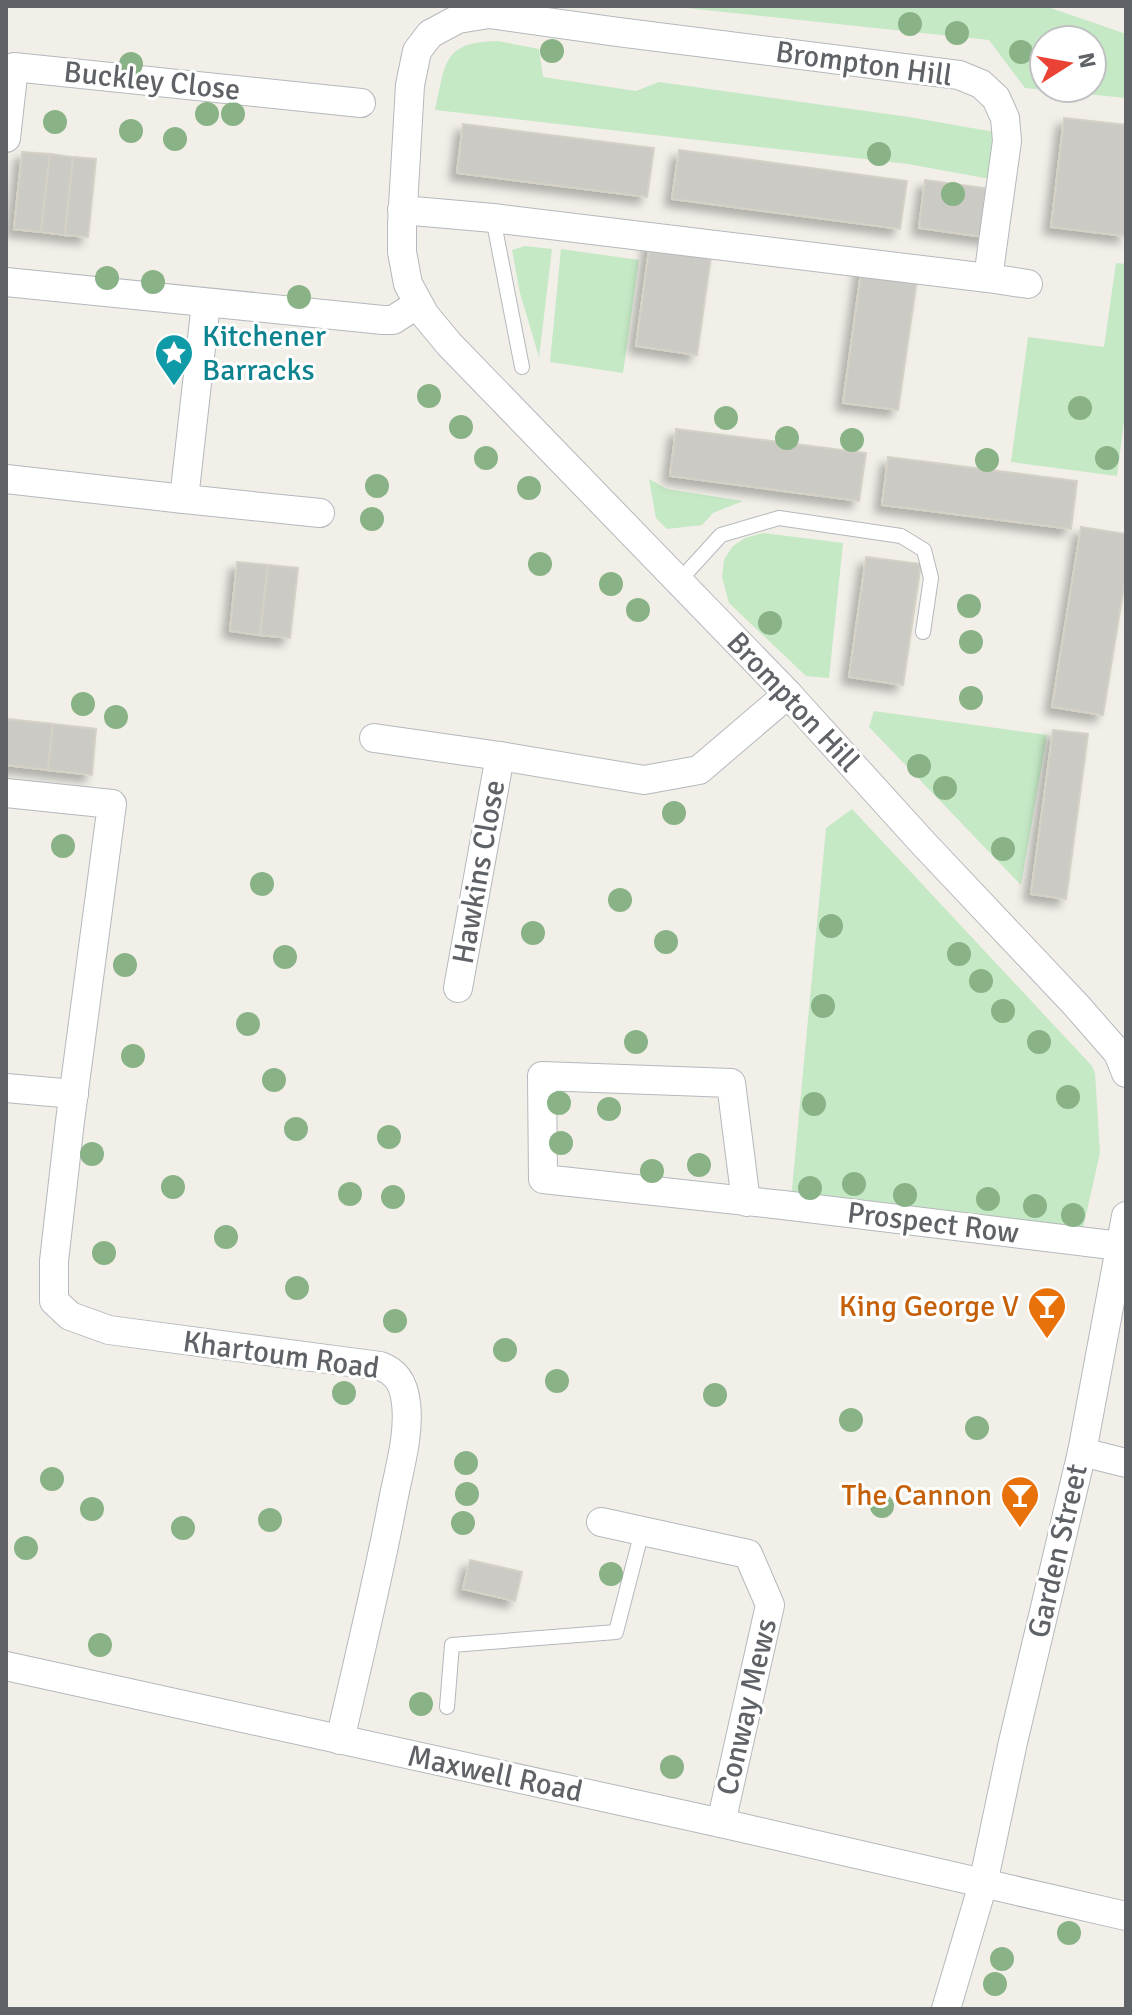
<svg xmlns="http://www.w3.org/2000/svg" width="1132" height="2015" viewBox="0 0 1132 2015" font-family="Signika,sans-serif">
	<defs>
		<filter id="shadow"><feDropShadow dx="-7" dy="7" stdDeviation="4" flood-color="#0004"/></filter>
	</defs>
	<rect width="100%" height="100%" fill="#f1efe8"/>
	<g fill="#c5e8c5" fill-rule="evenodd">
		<path d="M668 6H1045L1126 34V98L1025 88 989 40ZM1092 40V88H1044V40Z"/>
		<path d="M498 41 539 49 543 77 636 91 659 82 909 117 1006 134 1001 181 908 164 435 110C446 63 442 42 498 41Z"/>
		<path d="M525 246 552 249 539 357 520 293 512 250Z"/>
		<path d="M561 249 639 260 623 373 550 362Z"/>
		<path d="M1116 263 1126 264V406L1117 476 1011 462 1028 337 1104 347Z"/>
		<path d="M649 479 667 489 743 501 713 513 702 525 667 529 656 518Z"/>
		<path d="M763 533 843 543 829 678 806 676 729 603 722 577 724 560 732 547 745 538Z"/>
		<path d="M874 711 1047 735 1021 885 869 727Z"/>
		<path d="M852 809 1092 1066 1095 1073 1100 1153 1082 1233 791 1200 826 828Z"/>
	</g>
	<g fill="#cccac5" stroke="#d6d1c6" stroke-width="2" filter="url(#shadow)">
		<path d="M1064 118 1126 125V236L1051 227Z"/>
		<path d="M463 124 654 148 647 197 457 173Z"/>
		<path d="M679 150 907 181 900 229 672 199Z"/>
		<path d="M22 152 50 154 41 232 14 229Z"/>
		<path d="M50 154 73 157 65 235 41 232Z"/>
		<path d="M73 157 96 159 88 237 65 235Z"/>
		<path d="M925 180 1006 191 999 239 919 228Z"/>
		<path d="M652 227 714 235 697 355 636 346Z"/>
		<path d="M864 251 920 259 898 410 843 403Z"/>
		<path d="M676 429 866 453 859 501 670 476Z"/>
		<path d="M888 457 1077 481 1071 529 882 505Z"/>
		<path d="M1081 527 1126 534V574L1103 715 1052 707Z"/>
		<path d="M866 557 921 564 903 685 849 677Z"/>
		<path d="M237 562 268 565 260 635 230 631Z"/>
		<path d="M268 565 298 568 290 638 260 635Z"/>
		<path d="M7 719 53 724 48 770 6 765Z"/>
		<path d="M53 724 96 729 92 775 48 770Z"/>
		<path d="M1053 730 1088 734 1066 899 1031 894Z"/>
		<path d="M470 1560 522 1572 515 1601 463 1589Z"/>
	</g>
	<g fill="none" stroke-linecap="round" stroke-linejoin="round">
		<defs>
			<g id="lane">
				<path d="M493 218 522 367"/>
				<path d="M679 581 721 535 779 518 901 536 924 550 931 578 923 632"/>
				<path d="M447 1707 452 1645 616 1632 642 1531"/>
			</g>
			<g id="street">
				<path d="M6 138 14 67 361 103"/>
				<path d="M402 210 493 218 988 278 1007 141 1005 118 996 98 981 84 959 75 618 32 489 14 458 19 430 34 417 51 410 85 402 224V252L408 284 425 315 449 344 788 694 923 843 1076 1005 1118 1053 1126 1073"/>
				<path d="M988 278 1028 284"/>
				<path d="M6 282 383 320H393L418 304"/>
				<path d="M206 303 184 499 320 513"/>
				<path d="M6 479 184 499"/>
				<path d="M374 738 500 756 644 780 699 770 788 694"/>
				<path d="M6 793 112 804 70 1121 54 1261V1301L70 1316 109 1330 380 1366C397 1372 404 1384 406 1403 410 1436 398 1473 392 1506 377 1584 358 1662 340 1740"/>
				<path d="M458 988 500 756"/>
				<path d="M6 1088 74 1094"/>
				<path d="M746 1202 731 1083 542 1076 543 1179 783 1205 1120 1246"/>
				<path d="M1082 1452 1126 1463"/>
				<path d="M601 1522 748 1554 770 1605 721 1823"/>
				<path d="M6 1666 721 1823 1126 1916"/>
				<path d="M946 2009 983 1884 1013 1742 1082 1452 1126 1216"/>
			</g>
		</defs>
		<use href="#lane" stroke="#b5b8bc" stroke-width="16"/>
		<use href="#street" stroke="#b5b8bc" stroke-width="30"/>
		<use href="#lane" stroke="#fff" stroke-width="14"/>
		<use href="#street" stroke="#fff" stroke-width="28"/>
	</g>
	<g fill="#89b387">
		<circle cx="910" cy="24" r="12"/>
		<circle cx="957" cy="33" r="12"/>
		<circle cx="552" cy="51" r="12"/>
		<circle cx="1021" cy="52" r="12"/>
		<circle cx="131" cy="64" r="12"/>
		<circle cx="207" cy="114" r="12"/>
		<circle cx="233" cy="114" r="12"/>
		<circle cx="55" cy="122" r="12"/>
		<circle cx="131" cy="131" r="12"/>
		<circle cx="175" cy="139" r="12"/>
		<circle cx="879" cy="154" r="12"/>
		<circle cx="953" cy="194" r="12"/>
		<circle cx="107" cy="278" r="12"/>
		<circle cx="153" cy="282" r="12"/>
		<circle cx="299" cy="297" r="12"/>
		<circle cx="429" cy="396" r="12"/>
		<circle cx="1080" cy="408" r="12"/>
		<circle cx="726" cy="418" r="12"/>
		<circle cx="461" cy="427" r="12"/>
		<circle cx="787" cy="438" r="12"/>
		<circle cx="852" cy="440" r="12"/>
		<circle cx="486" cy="458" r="12"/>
		<circle cx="1107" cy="458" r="12"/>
		<circle cx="987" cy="460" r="12"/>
		<circle cx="377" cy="486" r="12"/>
		<circle cx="529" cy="488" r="12"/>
		<circle cx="372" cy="519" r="12"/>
		<circle cx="540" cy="564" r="12"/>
		<circle cx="611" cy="584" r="12"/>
		<circle cx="969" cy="606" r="12"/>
		<circle cx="638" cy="610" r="12"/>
		<circle cx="770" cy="623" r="12"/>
		<circle cx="971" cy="642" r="12"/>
		<circle cx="971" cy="698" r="12"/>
		<circle cx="83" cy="704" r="12"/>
		<circle cx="116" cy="717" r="12"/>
		<circle cx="919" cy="766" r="12"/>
		<circle cx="945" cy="788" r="12"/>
		<circle cx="674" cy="813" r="12"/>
		<circle cx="63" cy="846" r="12"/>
		<circle cx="1003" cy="849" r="12"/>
		<circle cx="262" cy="884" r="12"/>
		<circle cx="620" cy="900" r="12"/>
		<circle cx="831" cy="926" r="12"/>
		<circle cx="533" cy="933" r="12"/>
		<circle cx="666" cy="942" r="12"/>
		<circle cx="959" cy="954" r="12"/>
		<circle cx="285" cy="957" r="12"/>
		<circle cx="125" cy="965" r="12"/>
		<circle cx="981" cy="981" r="12"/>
		<circle cx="823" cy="1006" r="12"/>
		<circle cx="1003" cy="1011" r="12"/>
		<circle cx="248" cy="1024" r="12"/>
		<circle cx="636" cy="1042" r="12"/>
		<circle cx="1039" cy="1042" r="12"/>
		<circle cx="133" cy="1056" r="12"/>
		<circle cx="274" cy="1080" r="12"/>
		<circle cx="1068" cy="1097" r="12"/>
		<circle cx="559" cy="1103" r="12"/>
		<circle cx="814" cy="1104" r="12"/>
		<circle cx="609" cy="1109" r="12"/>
		<circle cx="296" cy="1129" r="12"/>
		<circle cx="389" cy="1137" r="12"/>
		<circle cx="561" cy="1143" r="12"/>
		<circle cx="92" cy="1154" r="12"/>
		<circle cx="699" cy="1165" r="12"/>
		<circle cx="652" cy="1171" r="12"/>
		<circle cx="854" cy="1184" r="12"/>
		<circle cx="173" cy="1187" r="12"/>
		<circle cx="810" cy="1188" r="12"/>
		<circle cx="350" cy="1194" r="12"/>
		<circle cx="905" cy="1195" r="12"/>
		<circle cx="393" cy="1197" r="12"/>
		<circle cx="988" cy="1199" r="12"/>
		<circle cx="1035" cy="1206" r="12"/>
		<circle cx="1073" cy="1215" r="12"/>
		<circle cx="226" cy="1237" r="12"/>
		<circle cx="104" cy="1253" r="12"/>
		<circle cx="297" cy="1288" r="12"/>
		<circle cx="395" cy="1321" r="12"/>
		<circle cx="505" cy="1350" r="12"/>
		<circle cx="557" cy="1381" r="12"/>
		<circle cx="344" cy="1393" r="12"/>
		<circle cx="715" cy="1395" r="12"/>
		<circle cx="851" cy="1420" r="12"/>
		<circle cx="977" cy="1428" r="12"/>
		<circle cx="466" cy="1463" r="12"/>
		<circle cx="52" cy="1479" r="12"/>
		<circle cx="467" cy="1494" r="12"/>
		<circle cx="882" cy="1506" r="12"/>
		<circle cx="92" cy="1509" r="12"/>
		<circle cx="270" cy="1520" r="12"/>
		<circle cx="463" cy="1523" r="12"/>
		<circle cx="183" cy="1528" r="12"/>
		<circle cx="26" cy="1548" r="12"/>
		<circle cx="611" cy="1574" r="12"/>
		<circle cx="100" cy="1645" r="12"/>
		<circle cx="421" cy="1704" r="12"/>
		<circle cx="672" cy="1767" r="12"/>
		<circle cx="1069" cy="1933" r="12"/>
		<circle cx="1002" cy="1959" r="12"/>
		<circle cx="995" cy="1984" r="12"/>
	</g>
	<defs>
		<symbol id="sight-pin" viewBox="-11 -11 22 30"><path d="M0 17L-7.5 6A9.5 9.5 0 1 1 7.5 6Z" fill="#0f9aa8" stroke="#fff"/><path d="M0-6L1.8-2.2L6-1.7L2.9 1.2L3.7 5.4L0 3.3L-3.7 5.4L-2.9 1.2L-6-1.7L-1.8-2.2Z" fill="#fff"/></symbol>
		<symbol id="bar-pin" viewBox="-11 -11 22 30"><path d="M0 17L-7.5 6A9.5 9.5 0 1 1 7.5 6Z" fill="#e8710a" stroke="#fff"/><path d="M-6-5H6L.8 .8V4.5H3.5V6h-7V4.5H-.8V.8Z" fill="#fff"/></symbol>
	</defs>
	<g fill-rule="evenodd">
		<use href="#sight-pin" x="152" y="331" width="44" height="60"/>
		<use href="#bar-pin" x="1025" y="1284" width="44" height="60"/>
		<use href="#bar-pin" x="998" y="1473" width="44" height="60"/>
	</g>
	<g text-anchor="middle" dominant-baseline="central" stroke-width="6" stroke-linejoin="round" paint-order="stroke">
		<g font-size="30" fill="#5f6368" stroke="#fff">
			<text transform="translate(864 64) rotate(8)">Brompton Hill</text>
			<text transform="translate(152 81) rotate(6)">Buckley Close</text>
			<text transform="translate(793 702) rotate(47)">Brompton Hill</text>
			<text transform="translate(479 872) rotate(-80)">Hawkins Close</text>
			<text transform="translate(933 1223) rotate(7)">Prospect Row</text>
			<text transform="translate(281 1355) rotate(8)">Khartoum Road</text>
			<text transform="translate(1058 1551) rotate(-77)">Garden Street</text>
			<text transform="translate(747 1707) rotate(-77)">Conway Mews</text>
			<text transform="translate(495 1774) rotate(12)">Maxwell Road</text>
		</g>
		<g font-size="30" fill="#0d838f" stroke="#fff" text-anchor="start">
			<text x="202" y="336">Kitchener<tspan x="202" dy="34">Barracks</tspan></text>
		</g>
		<g font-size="30" fill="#c56008" stroke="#fff" text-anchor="end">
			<text x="1019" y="1306">King George V</text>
			<text x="992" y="1495">The Cannon</text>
		</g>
	</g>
	<rect width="1132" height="2015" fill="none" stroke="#5f6368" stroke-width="16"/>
	<g transform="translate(1068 64) rotate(79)"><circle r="38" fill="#ffffff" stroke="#bfc1c3" stroke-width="2"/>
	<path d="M0-6L14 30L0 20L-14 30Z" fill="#ea4335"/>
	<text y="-12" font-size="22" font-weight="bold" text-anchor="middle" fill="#5f6368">N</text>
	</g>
</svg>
